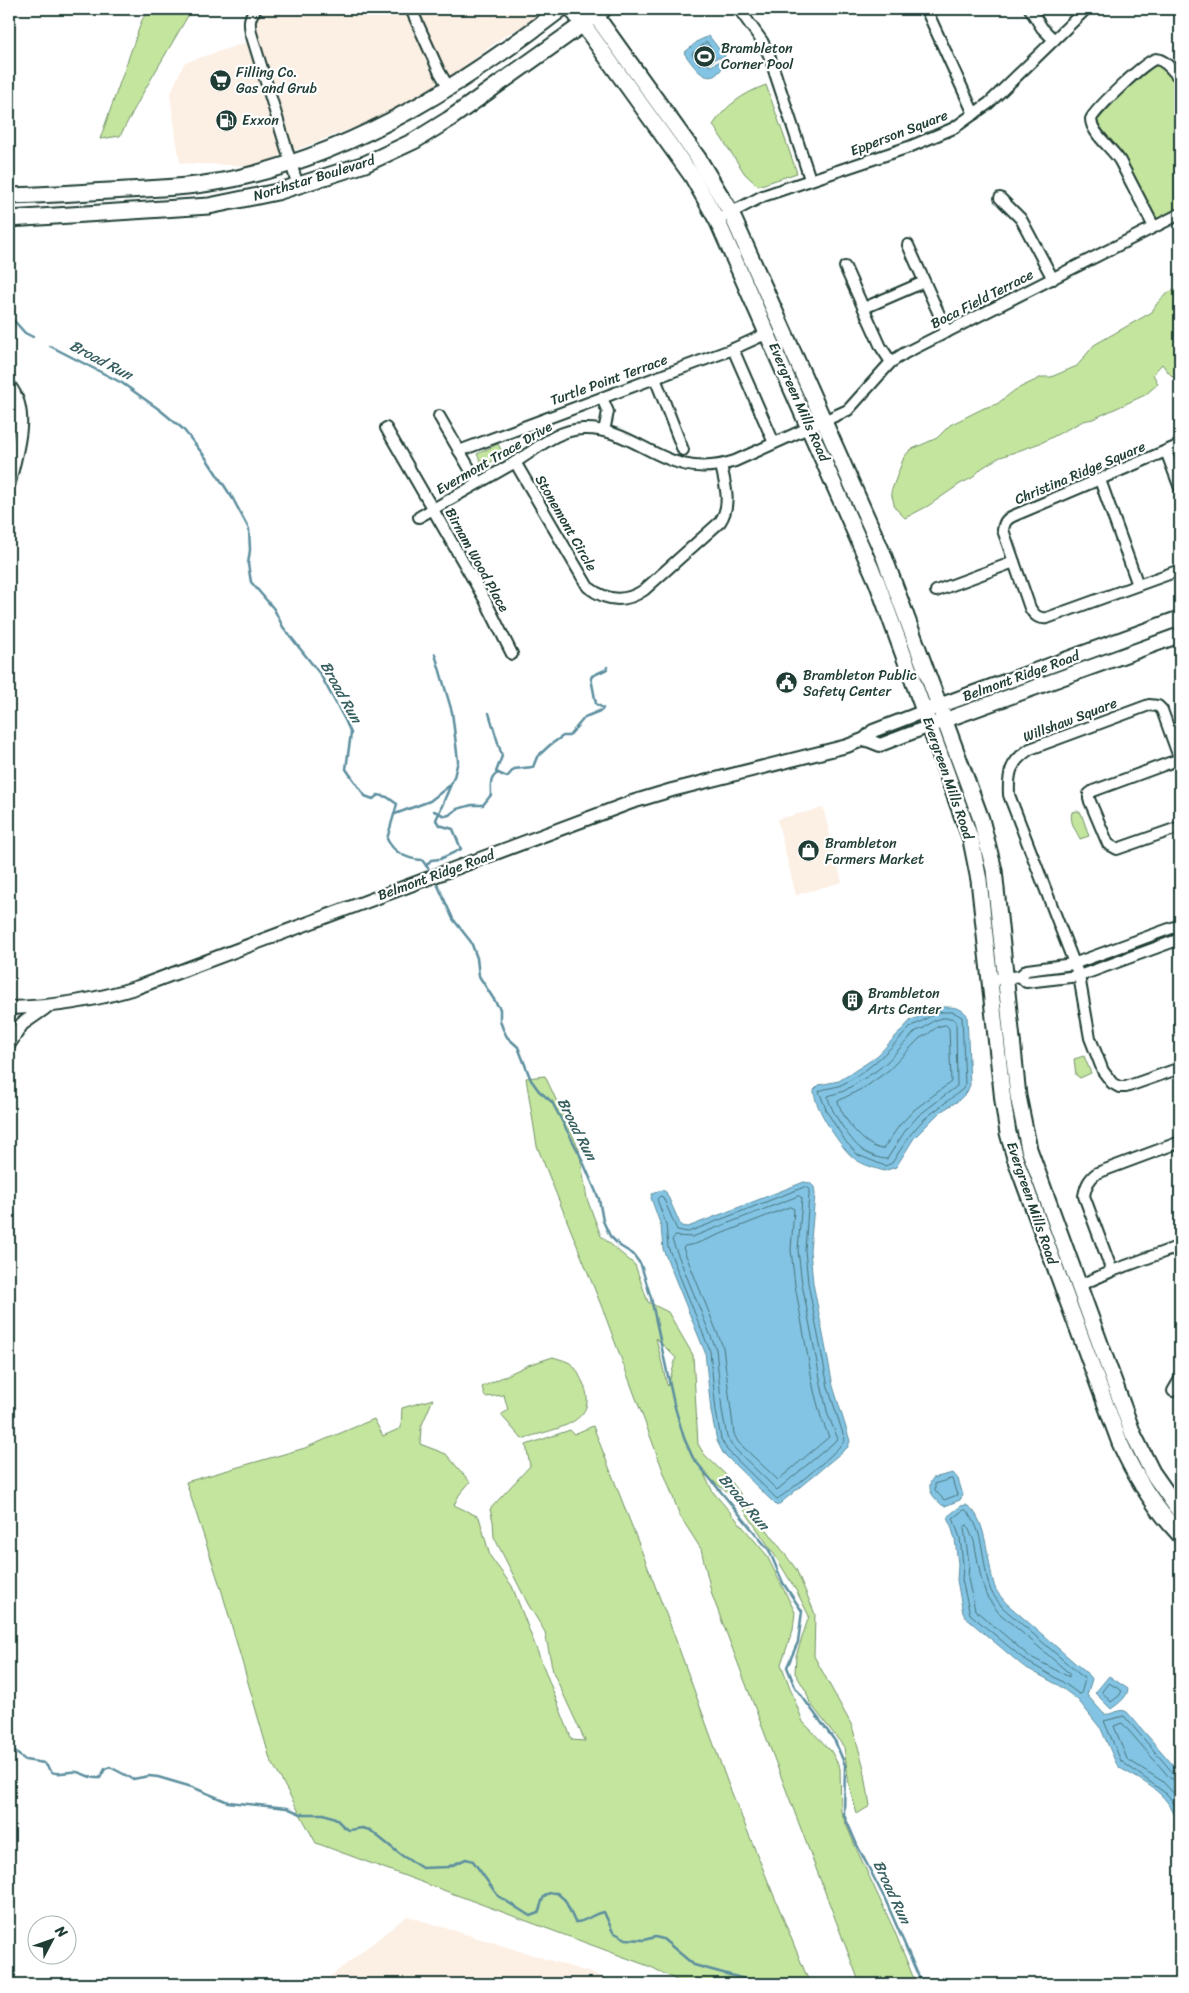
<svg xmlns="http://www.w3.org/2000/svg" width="1189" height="1993" viewBox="0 0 1189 1993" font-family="Sriracha,sans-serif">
	<rect width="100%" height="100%" fill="#fff"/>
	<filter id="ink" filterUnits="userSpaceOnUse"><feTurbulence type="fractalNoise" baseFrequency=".02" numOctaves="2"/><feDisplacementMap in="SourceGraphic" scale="10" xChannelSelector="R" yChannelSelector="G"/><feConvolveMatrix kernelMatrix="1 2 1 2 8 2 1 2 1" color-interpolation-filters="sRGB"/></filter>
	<g filter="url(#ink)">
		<g fill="#fcefe4">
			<path d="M265 9H549L538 19 504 36 430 92 402 109 254 166 180 163 170 95 184 63 257 39 255 23 259 11Z"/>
			<path d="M823 808 842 882 796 895 777 819Z"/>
			<path d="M407 1916 626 1984H321Z"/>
		</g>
		<g fill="#c4e59e" stroke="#729169" fill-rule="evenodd">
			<path d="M149 9H192L144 91 120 136 100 139 142 20Z"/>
			<path d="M1154 59 1180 79V214L1154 227 1091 119Z"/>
			<path d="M766 85 797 173 758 186 745 174 713 125C726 105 744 93 766 85Z"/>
			<path d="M1180 288V378L1175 379 1168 372 1162 364 1153 374 1158 384 1145 395 1093 419 1083 421 1043 442 998 458 982 468 972 478 960 484 928 506 905 518 895 508 891 492 904 457 910 450 937 438 950 425 984 408 997 404 1015 390 1042 377H1051L1077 366 1094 345 1152 312C1157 301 1168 290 1180 288Z"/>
			<path d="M498 444 504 455 483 466 477 454Z"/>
			<path d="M1077 811 1081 813 1089 836 1080 839C1076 830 1069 822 1072 812Z"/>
			<path d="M1084 1056 1091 1073 1080 1078 1076 1075 1074 1059Z"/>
			<path d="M545 1076 579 1149 587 1199 601 1236 635 1265 648 1302 668 1312 693 1355 698 1444 704 1454 728 1477 796 1569 815 1614 814 1656 852 1726 864 1768 870 1806 857 1814 849 1785 844 1747 810 1703 806 1691 795 1673 796 1656 809 1616 797 1592 774 1554 738 1501 704 1474 713 1492 766 1554 795 1612 793 1630 781 1664 803 1722 831 1751 840 1768 841 1812 856 1848 894 1930 916 1984H860L712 1595 701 1549 680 1516 603 1310 537 1146 526 1078ZM656 1338 676 1358 668 1386 667 1385Z"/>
			<path d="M553 1357C573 1363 574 1363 583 1383 602 1425 551 1429 522 1439L501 1415 508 1410 504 1395 485 1397 482 1387 528 1365Z"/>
			<path d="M433 1399 421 1427 420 1444 446 1454 470 1482 459 1495 454 1505 479 1517 490 1556 512 1586 572 1740 585 1741 553 1672 545 1632 528 1604 494 1537 493 1521 490 1509 530 1466 526 1445 570 1430 574 1434 593 1426 673 1632 727 1781 810 1984H684L651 1967 316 1843 270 1759 222 1592 186 1482 305 1448 374 1419 383 1436 401 1428 402 1408Z"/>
		</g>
		<g fill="#83c4e4" stroke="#5b8e9e">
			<path d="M709 36 722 53 725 55 724 58H716L708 65 711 66 720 61 724 65C709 91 695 68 684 53L698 41Z"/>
			<path d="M940 1007C950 1007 960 1006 967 1015L970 1085 967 1092 958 1101 940 1112 914 1138 896 1167 884 1171C875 1168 863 1165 855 1159 842 1150 813 1106 814 1090L819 1085 839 1081 870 1061 878 1055 911 1020C921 1017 928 1009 940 1007Z"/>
			<path d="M804 1182 810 1183 814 1187 815 1194 810 1251 813 1283 833 1386 850 1441 848 1447 777 1506 723 1453 717 1441 711 1411 705 1352 663 1249 661 1226 651 1198 652 1194 662 1190 666 1192 681 1226 688 1227Z"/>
			<path d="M953 1473 958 1479 963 1495 960 1500 945 1506 942 1505C934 1498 925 1489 933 1478Z"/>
			<path d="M966 1505C988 1515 987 1570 996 1590 999 1595 1003 1599 1006 1603L1090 1676 1092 1679 1087 1695 1104 1714C1112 1716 1119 1707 1127 1712L1180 1773V1836C1174 1796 1153 1787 1120 1768L1116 1763 1101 1729 1078 1700 1058 1685 1023 1666 966 1618 963 1613 957 1580 958 1564 955 1539 948 1516 961 1506Z"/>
			<path d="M1109 1676 1128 1689C1127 1698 1118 1704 1111 1709L1095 1693Z"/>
		</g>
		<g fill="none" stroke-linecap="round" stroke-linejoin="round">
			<g stroke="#47737a" stroke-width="1">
				<path d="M707 42 714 52 700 65 692 54Z"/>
				<path d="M941 1012H953L962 1017 965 1084 963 1089 923 1120 910 1135 892 1163 885 1166 858 1155 846 1142 827 1112 819 1091C826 1088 834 1088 841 1085 871 1071 891 1047 913 1025 924 1022 930 1014 941 1012Z"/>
				<path d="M942 1018H951L956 1021 957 1086 918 1116 905 1131 887 1159C879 1159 867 1154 861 1149 850 1140 829 1109 828 1096L844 1091 876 1071 886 1063 916 1031 924 1028 933 1021Z"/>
				<path d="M946 1025 949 1028 951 1082 914 1110 899 1126 883 1149C865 1148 841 1117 838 1101L867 1086 889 1070 920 1038 928 1034 937 1027Z"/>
				<path d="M805 1187 809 1189V1194L805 1250 808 1283 828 1387 845 1440C840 1450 788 1493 777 1499L727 1450 721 1439 716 1411 710 1351 668 1247 666 1224 657 1199 660 1196 663 1197 677 1230 688 1232Z"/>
				<path d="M799 1196 802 1198 798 1250 802 1284 822 1389 828 1415 838 1439 777 1490 732 1446 727 1437 722 1410 716 1349 672 1240 675 1236 692 1237Z"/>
				<path d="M790 1207 794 1209 791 1250 795 1285 814 1391 821 1417 829 1437 778 1480 738 1442 734 1434 723 1347 683 1248 685 1246 695 1244Z"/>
				<path d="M952 1479 957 1495 944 1500 935 1490V1484Z"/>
				<path d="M966 1510C986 1531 981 1566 991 1591 994 1597 999 1602 1002 1607L1085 1679 1081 1694H1079L1061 1681 1026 1661 970 1614 962 1580 963 1564 960 1538 953 1518 962 1511Z"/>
				<path d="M967 1525 974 1541 981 1578 987 1597 998 1612 1069 1673V1677L1029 1656 975 1610 968 1579 969 1563 964 1528Z"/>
				<path d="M1109 1683 1122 1691 1119 1696 1111 1702 1102 1692Z"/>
				<path d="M1180 1776 1174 1774 1124 1716 1104 1721 1121 1761 1168 1795 1180 1813"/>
				<path d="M1180 1782 1170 1778 1122 1723 1114 1726 1127 1759 1162 1781 1180 1800"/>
			</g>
			<g stroke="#5b8e9e" stroke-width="2.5">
				<path d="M9 230 12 224"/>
				<path d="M9 315 25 333 33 337"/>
				<path d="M50 346 122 383 160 410 183 429 206 458 233 499 249 529 250 550 248 564 251 582 274 609 283 627 320 674 345 720 351 733 346 769 365 796 373 799 378 795 387 797 397 804 387 839C394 853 407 859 422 860L431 872"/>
				<path d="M489 713 502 756 496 772 507 777 514 769 533 767 537 757 550 745 563 736H569L585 717 602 710 603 708 596 704 591 678 592 676 607 669V667"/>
				<path d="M434 811 445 816 449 815 457 809 472 805H483L491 795C491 786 489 778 498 773"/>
				<path d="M395 814 430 801 449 786"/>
				<path d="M426 866 431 860 440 859 461 849 453 829 439 825 436 820 454 777 458 761 452 712 435 654"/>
				<path d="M435 879 453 919 471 942 477 958 479 976 500 1009V1021L503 1029 507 1037 518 1047 531 1080 539 1091 552 1102 580 1155 599 1199 603 1221 610 1236 620 1246 633 1254 641 1265 651 1298 674 1404 684 1438 693 1458 769 1550 783 1583 802 1611 798 1642 787 1667 795 1687 835 1741 845 1765 844 1815 857 1845 885 1899 922 1984"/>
				<path d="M9 1747 25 1760 44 1763C47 1765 49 1770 52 1772 59 1776 69 1770 77 1772 86 1774 90 1779 100 1778L105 1769 110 1767 133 1779 149 1776 158 1777 192 1787 228 1802 287 1808 301 1814H324L335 1818 345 1828 349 1830 362 1828 370 1830 401 1855 422 1868 448 1867 466 1859 473 1861 498 1896 530 1916 538 1913C543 1903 540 1891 557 1893L565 1900 575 1922C585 1923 593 1913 604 1912L613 1932 626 1939 644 1940 655 1937 663 1939 694 1965 763 1984"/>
			</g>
			<defs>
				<g id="minor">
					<path d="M256 9C249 16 249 23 251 33L298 186"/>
					<path d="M411 9 439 71 449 88"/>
					<path d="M739 9 762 41 769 55 810 179"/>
					<path d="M926 9 974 114"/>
					<path d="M1030 9 1042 28 1054 40"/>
					<path d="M1000 198 1021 219 1053 279"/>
					<path d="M717 220 763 196 909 147 954 128 989 103 1086 9"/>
					<path d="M1154 227 1120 161C1113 149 1091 133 1091 119 1095 110 1148 58 1156 59 1166 60 1174 72 1180 79"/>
					<path d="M908 245 947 332"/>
					<path d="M845 267 881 347 891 362"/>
					<path d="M864 308 924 282"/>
					<path d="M733 349 774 443"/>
					<path d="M655 378 683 450"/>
					<path d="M602 398 608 412 604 431"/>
					<path d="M439 416 478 483"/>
					<path d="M386 428 485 600 512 654"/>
					<path d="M1180 445 1013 516C1006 519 1004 523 1003 530L1030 608C1034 615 1038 619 1047 618L1180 570"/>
					<path d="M459 451 733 349 768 333"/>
					<path d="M1166 451 1180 488"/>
					<path d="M515 462 588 587C606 601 625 603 644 590L720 522C732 504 725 485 721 465"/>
					<path d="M1100 480 1138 585"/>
					<path d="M419 517C450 499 481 482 512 464 535 451 554 430 583 429 640 427 666 484 735 461L848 410 891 362 905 353 1180 214"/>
					<path d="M936 591 1014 562"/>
					<path d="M1180 759 1093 791 1089 794V799L1108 844 1117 849 1180 827"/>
					<path d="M1180 760 1162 710 1158 706 1149 705 1030 749C1010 762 1008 773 1009 795L1079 976 1090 1038 1103 1071 1112 1083 1119 1087H1126L1180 1068"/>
					<path d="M1020 976 1026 982 1079 976 1180 939"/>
					<path d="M990 980 1020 976 1027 970 1073 964 1180 925"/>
					<path d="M1112 1271 1084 1196C1086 1185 1089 1179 1097 1173L1180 1142"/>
					<path d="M1078 1286 1112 1271 1180 1246"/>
					<path d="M1173 1391 1180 1379"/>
				</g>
				<g id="tertiary">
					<path d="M9 386C31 413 15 453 9 483"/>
					<path d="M865 739 880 745 930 726"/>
					<path d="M9 1008C55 1007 94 1001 138 987L632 802 672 790 847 746 865 739 873 731 925 711"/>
					<path d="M9 1044 22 1024 45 1008"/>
				</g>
				<g id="secondary">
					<path d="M925 711 1180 618"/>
					<path d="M934 724 1180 635"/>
				</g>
				<g id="primary">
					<path d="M572 9 692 176 717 220 877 582 971 840 979 880 1003 1101 1008 1133 1015 1158 1120 1443C1135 1477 1155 1508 1180 1535"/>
					<path d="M591 9 698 158 731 213 883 554 981 819 994 870 1018 1096 1029 1149 1133 1434 1152 1472 1180 1512"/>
					<path d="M9 196C48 195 87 192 126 190 166 188 207 186 246 176 363 148 466 82 561 9"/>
					<path d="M9 219 209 206 277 192 365 164 414 141 448 120 604 9"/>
				</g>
			</defs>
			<use href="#minor" stroke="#1f3d34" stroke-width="14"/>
			<use href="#tertiary" stroke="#1f3d34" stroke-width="16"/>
			<use href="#secondary" stroke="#1f3d34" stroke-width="18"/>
			<use href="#primary" stroke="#1f3d34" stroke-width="19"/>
			<use href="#minor" stroke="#fff" stroke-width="10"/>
			<use href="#tertiary" stroke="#fff" stroke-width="12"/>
			<use href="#secondary" stroke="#fff" stroke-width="14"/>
			<use href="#primary" stroke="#fff" stroke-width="15"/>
		</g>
	</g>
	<defs>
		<symbol id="stadium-disc" viewBox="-11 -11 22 22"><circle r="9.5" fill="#1f3d34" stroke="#fff"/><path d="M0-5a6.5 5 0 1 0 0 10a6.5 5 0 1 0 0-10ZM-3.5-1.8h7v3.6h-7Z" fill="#fff"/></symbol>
		<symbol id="supermarket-disc" viewBox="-11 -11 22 22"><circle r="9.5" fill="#1f3d34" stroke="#fff"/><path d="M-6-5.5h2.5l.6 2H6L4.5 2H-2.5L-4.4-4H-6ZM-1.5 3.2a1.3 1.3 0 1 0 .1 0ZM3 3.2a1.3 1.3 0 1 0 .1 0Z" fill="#fff"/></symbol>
		<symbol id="fuel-disc" viewBox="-11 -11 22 22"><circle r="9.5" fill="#1f3d34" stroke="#fff"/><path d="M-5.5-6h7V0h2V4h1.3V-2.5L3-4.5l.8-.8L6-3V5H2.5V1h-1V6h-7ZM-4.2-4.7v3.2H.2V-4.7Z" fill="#fff"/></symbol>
		<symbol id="civic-disc" viewBox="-11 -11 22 22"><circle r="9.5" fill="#1f3d34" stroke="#fff"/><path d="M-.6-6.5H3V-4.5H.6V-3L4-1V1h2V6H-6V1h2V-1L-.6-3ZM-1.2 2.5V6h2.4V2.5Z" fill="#fff"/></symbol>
		<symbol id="shop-disc" viewBox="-11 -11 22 22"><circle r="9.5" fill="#1f3d34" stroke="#fff"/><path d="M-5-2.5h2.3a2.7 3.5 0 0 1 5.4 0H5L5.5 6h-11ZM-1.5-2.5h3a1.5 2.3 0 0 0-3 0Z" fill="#fff"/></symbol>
		<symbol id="building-disc" viewBox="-11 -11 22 22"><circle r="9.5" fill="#1f3d34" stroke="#fff"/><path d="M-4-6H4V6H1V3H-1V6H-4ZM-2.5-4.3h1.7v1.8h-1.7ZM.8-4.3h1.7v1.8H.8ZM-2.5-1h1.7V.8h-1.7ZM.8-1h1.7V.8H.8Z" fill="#fff"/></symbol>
	</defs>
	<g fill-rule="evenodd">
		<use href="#stadium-disc" x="692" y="44" width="25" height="25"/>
		<use href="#supermarket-disc" x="208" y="68" width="25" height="25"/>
		<use href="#fuel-disc" x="214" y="108" width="25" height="25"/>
		<use href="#civic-disc" x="774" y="670" width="25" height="25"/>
		<use href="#shop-disc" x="796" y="838" width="25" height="25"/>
		<use href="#building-disc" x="840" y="988" width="25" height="25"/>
	</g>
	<g text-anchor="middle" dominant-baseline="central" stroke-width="4.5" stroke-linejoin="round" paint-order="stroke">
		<g font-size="14" fill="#1f3d34" stroke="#fff" text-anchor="start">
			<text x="721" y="48">Brambleton<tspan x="721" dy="16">Corner Pool</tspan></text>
			<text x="236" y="72">Filling Co.<tspan x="236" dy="16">Gas and Grub</tspan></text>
			<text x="242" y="120">Exxon</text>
			<text x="803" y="675">Brambleton Public<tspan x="803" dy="16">Safety Center</tspan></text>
			<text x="825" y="843">Brambleton<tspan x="825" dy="16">Farmers Market</tspan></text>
			<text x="868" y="993">Brambleton<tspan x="868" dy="16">Arts Center</tspan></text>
		</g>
		<g font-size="14" fill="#1f3d34" stroke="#fff">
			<text transform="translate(899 133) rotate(-21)">Epperson Square</text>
			<text transform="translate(314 178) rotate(-17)">Northstar Boulevard</text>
			<text transform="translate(982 299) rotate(-27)">Boca Field Terrace</text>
			<text transform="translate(609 380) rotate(-20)">Turtle Point Terrace</text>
			<text transform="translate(799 402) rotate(66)">Evergreen Mills Road</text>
			<text transform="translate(494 458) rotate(-30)">Evermont Trace Drive</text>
			<text transform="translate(1080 473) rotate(-23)">Christina Ridge Square</text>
			<text transform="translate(566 523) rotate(60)">Stonemont Circle</text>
			<text transform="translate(477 560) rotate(61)">Birnam Wood Place</text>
			<text transform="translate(1021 676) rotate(-20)">Belmont Ridge Road</text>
			<text transform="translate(1070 720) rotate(-21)">Willshaw Square</text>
			<text transform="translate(948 778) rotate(71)">Evergreen Mills Road</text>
			<text transform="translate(436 875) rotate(-20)">Belmont Ridge Road</text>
			<text transform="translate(1032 1203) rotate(71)">Evergreen Mills Road</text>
		</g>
		<g font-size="15" font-style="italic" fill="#385f60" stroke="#fff">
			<text transform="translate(101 360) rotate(28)">Broad Run</text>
			<text transform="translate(341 692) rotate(61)">Broad Run</text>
			<text transform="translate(577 1129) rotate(63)">Broad Run</text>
			<text transform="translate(744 1502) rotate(50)">Broad Run</text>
			<text transform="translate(892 1892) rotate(65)">Broad Run</text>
		</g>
	</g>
	<rect width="1189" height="1993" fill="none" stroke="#fff" stroke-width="30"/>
	<rect x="15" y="15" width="1159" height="1963" fill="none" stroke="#1f3d34" stroke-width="2" filter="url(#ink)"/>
	<g transform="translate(52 1940) rotate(49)"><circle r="24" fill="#ffffff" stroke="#a5b1ae"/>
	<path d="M0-4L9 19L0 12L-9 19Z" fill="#1f3d34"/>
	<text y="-8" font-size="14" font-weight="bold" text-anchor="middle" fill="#1f3d34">N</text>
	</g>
</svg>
